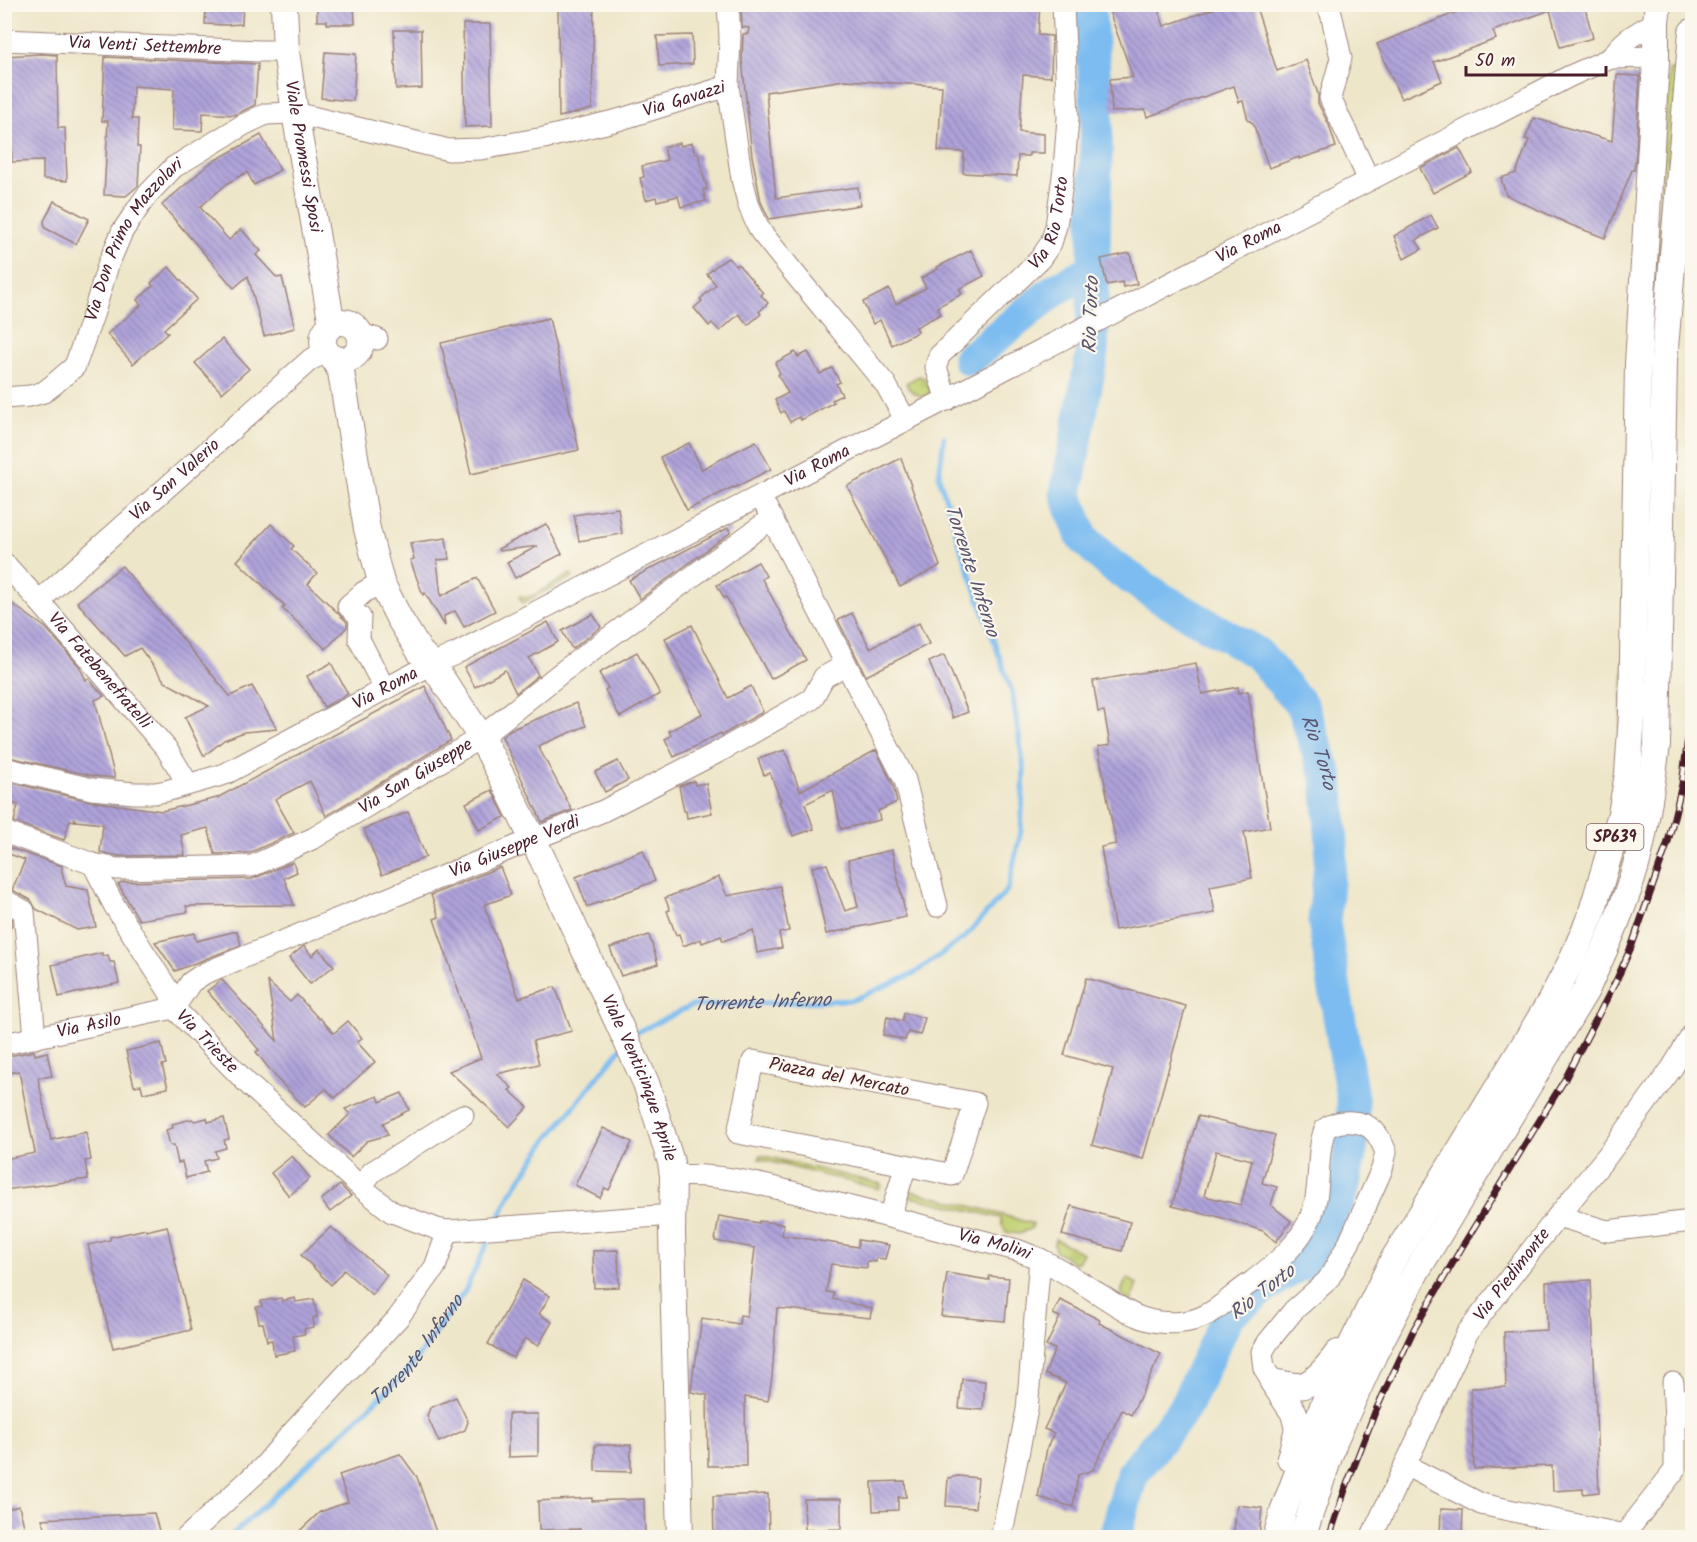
<svg xmlns="http://www.w3.org/2000/svg" width="1697" height="1542" viewBox="0 0 1697 1542" font-family="Kalam,sans-serif">
	<defs>
		<pattern id="grass-tufts" width="24" height="20" patternUnits="userSpaceOnUse" patternTransform="scale(1.5)"><rect width="24" height="20" fill="#c2d173"/><path d="M3 7l-1-3M5 7V3M7 7l1-3M15 17l-1-3M17 17v-4M19 17l1-3" fill="none" stroke="#a8b364"/></pattern>
		<pattern id="building-back-hatch" width="6" height="6" patternUnits="userSpaceOnUse" patternTransform="scale(1.5)"><rect width="6" height="6" fill="#afa3da"/><path d="M-1 5l2 2M0 0l6 6M5-1l2 2" fill="none" stroke="#9084b1"/></pattern>
	</defs>
	<rect width="100%" height="100%" fill="#fbf7ec"/>
	<filter id="ink" filterUnits="userSpaceOnUse"><feTurbulence type="fractalNoise" baseFrequency=".0167" numOctaves="2"/><feDisplacementMap in="SourceGraphic" scale="12" xChannelSelector="R" yChannelSelector="G"/><feConvolveMatrix kernelMatrix="1 2 1 2 8 2 1 2 1" color-interpolation-filters="sRGB"/></filter>
	<filter id="wash" filterUnits="userSpaceOnUse"><feTurbulence type="fractalNoise" baseFrequency=".008" numOctaves="4" result="noise"/><feDisplacementMap in="SourceGraphic" scale="24" xChannelSelector="R" yChannelSelector="G"/><feGaussianBlur stdDeviation="1.35" result="paint"/><feColorMatrix in="noise" values="0 0 0 0 0 0 0 0 0 0 0 0 0 0 0 0 0 1.4 0 .05"/><feComposite in="paint" operator="in"/></filter>
	<g filter="url(#wash)">
		<rect width="100%" height="100%" fill="#eee6c9"/>
		<g fill="url(#grass-tufts)" stroke="#86784f" stroke-width="1.5">
			<path d="M1669 70H1674L1676 71 1677 84 1649 370 1645 733 1640 782 1633 822 1623 860 1606 910 1588 956 1563 1006 1422 1234 1394 1283 1340 1395 1290 1537 1287 1538 1314 1456 1375 1315 1606 903 1644 425Z"/>
			<path d="M919 376 924 378 929 388V393L925 397C917 396 909 391 906 383Z"/>
			<path d="M571 574 573 577 523 603 519 597 521 596 525 598 531 596Z"/>
			<path d="M760 1155 881 1184V1187L879 1189 759 1159Z"/>
			<path d="M900 1188 982 1209 1033 1224 1032 1228 1019 1234 1006 1232 1002 1225 1001 1218 899 1194Z"/>
			<path d="M1055 1239 1083 1253 1078 1262 1075 1263 1055 1250 1054 1244Z"/>
			<path d="M1127 1278 1137 1284 1131 1303C1117 1294 1121 1292 1127 1278Z"/>
		</g>
		<g fill="none" stroke-linecap="round" stroke-linejoin="round">
			<g stroke="#7bbcf0" stroke-width="5">
				<path id="s1" d="M631 1035 691 1006 853 1000 915 973 965 937 1008 889 1021 831 1024 769 1012 692 960 546 939 477 944 437"/>
				<path d="M497 1222 511 1193 547 1140 622 1047"/>
				<path id="s2" d="M229 1538 407 1372 465 1291 492 1233"/>
			</g>
			<g stroke="#7bbcf0" stroke-width="33">
				<path id="s3" d="M1089 4 1097 109 1092 354 1066 493 1082 537 1111 565 1159 597 1257 653 1302 706 1327 777 1332 844 1324 922 1353 1103 1351 1150 1342 1193 1324 1230 1304 1262 1278 1278 1229 1314 1183 1410 1132 1475 1115 1538"/>
				<path d="M969 359 1056 289 1095 268"/>
			</g>
		</g>
		<g id="blocks">
			<g fill="url(#building-back-hatch)" fill-rule="evenodd">
				<path d="M206 4H243L242 24 226 25 205 24Z"/>
				<path d="M317 4H354L355 24H327V21H317Z"/>
				<path d="M558 4H594L592 109 559 117Z"/>
				<path d="M741 4H1040L1038 35 1052 36 1051 77 1023 75 1019 132 1044 134V153H1029V156H1018L1017 176 963 173 964 152 938 151 942 86 845 80 766 92 776 198 858 187 860 205 769 219 761 202 752 156 742 59 743 34H748L749 28 742 27Z"/>
				<path d="M1129 4H1156L1164 26 1227 4H1255L1277 71 1306 60 1318 94V103L1329 125 1336 147 1299 159V157L1269 168 1253 123 1248 120 1243 101 1239 102 1234 86 1147 117 1145 110 1112 112 1110 79 1133 77 1109 11Z"/>
				<path d="M1477 4H1584L1593 38 1560 47 1550 10 1493 31 1496 39 1434 62 1442 81 1401 99 1377 44Z"/>
				<path d="M463 24H490L492 126 465 127Z"/>
				<path d="M394 30H421L422 88 396 89Z"/>
				<path d="M692 35 693 64 659 66 657 36Z"/>
				<path d="M325 52 356 54 353 101 321 98Z"/>
				<path d="M42 54 57 55 58 128H65L67 181 43 179V161L12 162 10 83 4 84V56Z"/>
				<path d="M105 57 258 64 255 105 235 115 203 113 202 131 172 130 174 89 133 86 132 119H138L137 147H140L138 186 126 196 104 195 108 121H102Z"/>
				<path d="M1617 75 1640 76 1636 153 1634 170H1632L1605 238 1571 225 1506 195 1501 178 1516 173 1529 140 1525 139 1534 118 1612 141Z"/>
				<path d="M261 135 280 170 254 185 247 172 228 183 200 207 229 240 241 229 261 251 256 255 277 278 282 277 295 328 264 336 248 276 234 288 162 205 210 163Z"/>
				<path d="M680 143 681 146 692 143 695 154 698 153 707 189 703 190 706 201 681 207 678 196 657 201 656 197 646 200 640 178 644 177 642 166 667 160 664 147Z"/>
				<path d="M1459 148 1472 172 1433 193 1420 168Z"/>
				<path d="M54 201 89 219 76 244 45 228 44 221Z"/>
				<path d="M1431 215 1438 228 1416 240 1422 249 1404 259 1394 236Z"/>
				<path d="M971 250 984 276 959 289 962 294 937 307 941 314 916 327 918 332 892 345 880 320 873 324 863 302 889 289 896 304 926 288 921 278 938 269 937 267Z"/>
				<path d="M1130 253 1137 284 1123 287 1122 282 1107 285 1101 259Z"/>
				<path d="M728 258 736 266 738 264 763 293 761 295 768 303 759 312 761 314 748 325 739 314 720 331 712 323 709 326 694 308 702 301 700 299 716 285 707 274 717 265Z"/>
				<path d="M169 267 197 299 164 329 168 333 133 364 107 334 141 305 137 300 153 286 151 283Z"/>
				<path d="M549 318 579 450 471 474 441 343Z"/>
				<path d="M222 339 249 369 222 393 195 363Z"/>
				<path d="M795 352 798 357 808 352 820 374 832 368 840 382 836 384 842 395 832 400 834 402 801 420 799 417 790 422 784 411 781 413 775 400 788 393 778 375 780 373 775 363Z"/>
				<path d="M756 441 771 469 734 488 733 487 687 510 660 457 689 443 702 469Z"/>
				<path d="M901 458 940 566 900 587 847 486Z"/>
				<path d="M618 508 622 534 579 541 574 515Z"/>
				<path d="M271 524 294 546 291 549 317 573 308 584 347 622V627L326 649 282 608 285 606 237 561Z"/>
				<path d="M546 524 562 554 515 578 507 562 538 546 499 551 498 549Z"/>
				<path d="M728 528 731 532 640 599 629 580Z"/>
				<path d="M446 538 449 559 437 560 441 596 477 578 495 611 464 627 455 611 444 616 445 626 425 593 423 595 410 560 414 559 410 543Z"/>
				<path d="M758 562 766 576 762 579 806 660 771 679 726 597 724 598 717 585Z"/>
				<path d="M122 566 230 696 252 686 277 729 244 732 224 740 204 756 185 717 209 706 165 682 140 648 125 656 77 602Z"/>
				<path d="M4 598 46 628 79 666 86 680 89 679 104 696 95 700 115 778 94 776 4 756V686L8 651 4 649Z"/>
				<path d="M852 613 870 648 919 623 929 644 866 676 838 620Z"/>
				<path d="M593 614 601 627 572 649 562 631Z"/>
				<path d="M548 622 558 642 529 658 538 675 516 693 505 670 475 687 464 667Z"/>
				<path d="M692 625 728 698 751 686 763 712 722 735 721 733 674 757 665 739 671 736 669 731 702 714 665 638Z"/>
				<path d="M637 652 660 694 620 717 605 690 608 688 599 673Z"/>
				<path d="M944 655 968 712 953 718 929 662Z"/>
				<path d="M331 663 348 694 324 707 307 676Z"/>
				<path d="M1196 663 1202 694 1238 687 1239 693 1248 691 1270 827 1244 832 1252 878 1210 886 1215 913 1115 930 1101 847 1116 844 1098 747 1110 745 1104 711 1098 712 1093 681Z"/>
				<path d="M425 686 451 740 326 816 310 781 275 799 294 833 249 853 215 854 208 828 181 835 185 855 118 856 100 852 103 824 76 821 74 817 75 821 70 820 64 840 14 822 18 805 4 801V781L89 801 162 811 217 798Z"/>
				<path d="M576 703 586 726 538 746 572 810 542 822 502 737 510 730Z"/>
				<path d="M785 750 800 791 876 750 893 785 897 802 878 811 880 820 841 829 833 790 805 804 814 829 793 836 785 813 779 802 781 801 770 773 764 775 758 759Z"/>
				<path d="M618 761 628 780 605 792 595 772Z"/>
				<path d="M694 781 695 785 706 783 712 813 687 818 686 811H684L679 786Z"/>
				<path d="M492 790 505 817 479 830 466 803Z"/>
				<path d="M408 812 426 857 382 875 364 829Z"/>
				<path d="M4 846 62 866V872L66 886 88 890 96 927 77 930 36 909 31 900 12 890 25 860 4 852Z"/>
				<path d="M643 850 655 881 587 907 576 877Z"/>
				<path d="M892 850 906 917 826 934 812 867 827 864 845 911 858 907 848 860Z"/>
				<path d="M293 862 297 872 284 878 294 905 186 906 188 912 139 920 118 884 122 882 252 879Z"/>
				<path d="M500 867 511 895 484 905 519 998 555 987 572 1031 533 1041 539 1064 497 1074 512 1088 509 1090 528 1107 509 1127 449 1071 481 1058 434 919 439 917 431 895Z"/>
				<path d="M719 877 727 896 780 886 789 931 779 933 782 948 757 953 753 930 723 941 721 936 702 943 701 939 683 946 679 934 676 935 667 911 670 910 665 898Z"/>
				<path d="M4 915 12 919V925L4 939Z"/>
				<path d="M237 931 241 945 175 971 155 942 194 933 196 941Z"/>
				<path d="M649 935 658 964 621 976 610 948Z"/>
				<path d="M304 946 312 956 319 949 334 966 310 984 289 958Z"/>
				<path d="M102 953V956L108 955 110 962H114L119 983 59 997 52 965Z"/>
				<path d="M1086 978 1186 1006 1143 1159 1092 1145 1113 1069 1064 1055Z"/>
				<path d="M222 980 277 1041 268 982 290 1002 297 995 319 1019 320 1018 334 1033 348 1021 362 1038 357 1042 375 1062 335 1098 326 1089 305 1107 278 1080 256 1052 259 1050 230 1015 229 1016 207 991Z"/>
				<path d="M904 1013 925 1018 920 1035 908 1032 905 1040 883 1035 887 1017 902 1021Z"/>
				<path d="M161 1043 166 1064 162 1065 168 1088 143 1093 141 1085 134 1086 126 1051Z"/>
				<path d="M34 1051 35 1055 47 1052 52 1076 38 1078 51 1140 86 1132 91 1160 85 1161 88 1179 4 1190V1159L35 1153 19 1071 4 1074V1057Z"/>
				<path d="M402 1093 409 1110 383 1123 388 1135 367 1141 351 1157 329 1135 350 1114 345 1109 378 1096 380 1102Z"/>
				<path d="M1198 1116 1275 1135 1262 1183 1277 1187 1271 1205 1291 1221 1276 1242 1263 1231 1213 1215 1212 1216 1172 1206ZM1216 1151 1252 1160 1241 1205 1204 1196Z"/>
				<path d="M207 1118 208 1122 224 1118 229 1139 224 1140 226 1148 215 1151 217 1158 204 1161 207 1172 186 1178 182 1162 178 1163 174 1145H170L166 1130 173 1128 172 1124 192 1119 195 1121Z"/>
				<path d="M603 1128 632 1142 609 1190 605 1188 600 1198 575 1185Z"/>
				<path d="M292 1156 310 1178 289 1196 271 1173Z"/>
				<path d="M340 1185 351 1196 330 1212 321 1200Z"/>
				<path d="M1071 1206 1130 1222 1122 1251 1062 1235Z"/>
				<path d="M719 1216 759 1223V1221L784 1224 782 1235 858 1247V1240L889 1245 885 1259 876 1258V1262L867 1261V1268L831 1264 826 1292 834 1293 833 1299 872 1308 870 1318 777 1308 772 1377 768 1401 745 1397 746 1466H708L707 1395 691 1392 694 1365 695 1366 702 1318 739 1324 740 1315 747 1316 755 1248 715 1241Z"/>
				<path d="M167 1226 191 1330 113 1348 88 1245 110 1240V1237L146 1229V1231Z"/>
				<path d="M331 1227 387 1275 372 1295 344 1270 331 1285 301 1255Z"/>
				<path d="M618 1250 619 1287 594 1288 593 1251Z"/>
				<path d="M947 1273 989 1280V1276L1009 1278 1005 1321 941 1316Z"/>
				<path d="M523 1280 550 1296 539 1314 552 1322 538 1346 525 1338 513 1358 488 1344Z"/>
				<path d="M1591 1280 1599 1492 1583 1494V1489L1553 1491 1552 1466 1474 1469 1471 1388 1506 1387 1504 1332 1547 1330 1546 1282Z"/>
				<path d="M281 1298 282 1301 295 1298 296 1302 314 1299 317 1317 313 1318 314 1327 304 1329 305 1334 293 1336 295 1351 274 1355 272 1340 267 1341 263 1323H259L256 1307 262 1306 261 1301Z"/>
				<path d="M1060 1300 1100 1320 1099 1323 1161 1354 1131 1415 1122 1410 1093 1470 1078 1475 1073 1507 1038 1497 1047 1448 1054 1433 1044 1429 1066 1383 1045 1374 1055 1349 1046 1346 1060 1317 1053 1314Z"/>
				<path d="M962 1379 985 1381 983 1410 959 1408Z"/>
				<path d="M456 1397 468 1422 465 1430 439 1442 427 1416 430 1408Z"/>
				<path d="M508 1414H538V1456L508 1457Z"/>
				<path d="M595 1445H631V1472L595 1471Z"/>
				<path d="M400 1454 417 1477 438 1538H292L320 1512 348 1502 339 1475Z"/>
				<path d="M958 1476 978 1478 975 1508 946 1506 948 1478Z"/>
				<path d="M905 1481 906 1497H898V1510L873 1511 872 1482Z"/>
				<path d="M768 1494 769 1537 714 1538 713 1496Z"/>
				<path d="M592 1498V1501L644 1499 645 1538H580V1529L539 1530 538 1501Z"/>
				<path d="M804 1499H841V1529L805 1530Z"/>
				<path d="M1237 1505 1262 1508 1259 1538H1233Z"/>
				<path d="M19 1506 25 1530 4 1535V1510Z"/>
				<path d="M1441 1509 1463 1510 1462 1535H1440Z"/>
				<path d="M154 1513 161 1538H49L42 1519Z"/>
			</g>
		</g>
	</g>
	<g filter="url(#ink)">
		<use href="#blocks" fill-opacity="0" stroke="#9c827a" stroke-width="1.5"/>
		<g fill="none" stroke-linecap="round" stroke-linejoin="round">
			<defs>
				<g id="minor">
					<path d="M1326 4 1331 13 1341 58 1330 98 1369 180"/>
					<path id="s4" d="M4 40 260 51H286"/>
					<path d="M1611 58C1624 38 1636 34 1656 22"/>
					<path d="M728 86 730 37 728 4"/>
					<path d="M358 330 364 335 377 339"/>
					<path id="s5" d="M4 398 30 396 44 392 53 385 75 366 94 312 108 265 122 232 140 205 147 195 174 167 243 125 266 114 295 113 449 150 481 149 544 138 618 120 728 86 742 179 749 206 755 220 761 232 794 273 886 385 906 421"/>
					<path id="s6" d="M947 400 936 367 939 356 1040 259 1051 243 1056 226 1064 169 1068 118 1063 4"/>
					<path d="M766 507 905 780 937 906"/>
					<path id="s7" d="M4 563 39 601 166 748 188 784"/>
					<path id="s8" d="M39 601 310 360 320 355 330 356"/>
					<path d="M379 678 359 639 360 617 348 606 364 592 381 582"/>
					<path id="s9" d="M4 768 92 789 134 793H155L166 791 225 774 432 664 455 654 1570 76 1611 58 1655 57"/>
					<path id="s10" d="M4 832 93 864 117 869 252 866 314 838 481 737 562 672 772 518"/>
					<path id="s11" d="M93 864 114 905 170 993 174 1008 247 1083 361 1187 392 1212 437 1229 448 1231 673 1215"/>
					<path d="M4 900 24 911 35 1038"/>
					<path id="s12" d="M174 1008 191 982 205 973 603 811 722 750 812 699 824 677 846 665"/>
					<path id="s13" d="M4 1044 174 1008"/>
					<path id="s14" d="M673 1176C728 1172 782 1190 835 1203 895 1219 956 1234 1017 1250L1040 1259 1027 1410 1001 1538"/>
					<path d="M361 1187 372 1172 463 1115"/>
					<path d="M1558 1216 1607 1231 1692 1221"/>
					<path d="M890 1217 906 1165 952 1175 975 1103 753 1061 738 1133 906 1165"/>
					<path d="M1040 1259C1060 1269 1079 1281 1099 1294 1112 1302 1126 1313 1142 1318 1163 1325 1189 1325 1208 1314 1223 1306 1235 1293 1249 1284 1274 1265 1300 1245 1312 1214 1322 1188 1315 1156 1325 1129 1337 1119 1362 1119 1374 1131 1379 1136 1383 1145 1386 1152L1382 1169 1349 1243 1328 1280 1294 1310 1268 1342 1262 1352 1264 1368 1273 1382"/>
					<path d="M1673 1383 1675 1420"/>
					<path d="M1405 1465 1481 1504 1624 1535 1675 1470V1420L1684 1402 1692 1398"/>
					<path d="M186 1538 264 1466 290 1435 398 1318 435 1267 448 1231"/>
					<path id="s15" d="M1371 1538 1467 1333 1558 1216 1607 1156 1672 1068 1692 1035"/>
				</g>
				<g id="major">
					<path id="s16" d="M284 4 286 51 295 113 332 325"/>
					<circle cx="342" cy="341" r="19"/>
					<path id="s17" d="M334 359 341 372 367 529 381 582 399 618 420 652 432 664 481 737 501 775 543 860 646 1083 671 1162 673 1176 672 1233 680 1538"/>
					<path d="M1273 1382 1294 1413 1298 1429 1290 1458"/>
					<path d="M1273 1382C1280 1383 1291 1386 1297 1386 1313 1387 1329 1365 1338 1353"/>
					<path d="M1276 1538 1284 1509 1328 1393 1393 1260 1550 1002 1571 962 1591 915 1621 814 1628 774 1632 715 1638 364 1656 62V22L1658 4"/>
					<path d="M1302 1538 1335 1439 1374 1354 1416 1272 1586 990C1606 947 1626 904 1638 858 1647 820 1652 782 1657 745L1664 360 1692 32"/>
				</g>
			</defs>
			<use href="#minor" stroke="#9c827a" stroke-width="23"/>
			<use href="#major" stroke="#9c827a" stroke-width="28"/>
			<use href="#minor" stroke="#fff" stroke-width="21"/>
			<use href="#major" stroke="#fff" stroke-width="26"/>
			<defs>
				<path id="rail" d="M1329 1538 1346 1487 1375 1412 1414 1329 1462 1247 1565 1079 1617 979 1632 945 1668 842 1682 784 1692 707"/>
			</defs>
			<use href="#rail" stroke="#4a1f2b" stroke-width="7"/>
			<use href="#rail" stroke="#fbf7ec" stroke-width="4.5" stroke-dasharray="14" stroke-linecap="butt"/>
		</g>
	</g>
	<g text-anchor="middle" dominant-baseline="central" stroke-width="4.5" stroke-linejoin="round" paint-order="stroke">
		<rect fill="#fbf7ec" stroke="#7f6065" stroke-width="1.5" x="1586.5" y="824" width="57" height="26" rx="4.5"/>
		<g font-size="16" font-weight="bold" fill="#4a1f2b">
			<text x="1615" y="837">SP639</text>
		</g>
		<g font-size="18" fill="#4a1f2b" stroke="#fbf7ec">
			<text stroke="none"><textPath href="#s4" startOffset="141">Via Venti Settembre</textPath></text>
			<text stroke="none"><textPath href="#s5" startOffset="842">Via Gavazzi</textPath></text>
			<text stroke="none"><textPath href="#s16" startOffset="154">Viale Promessi Sposi</textPath></text>
			<text stroke="none"><textPath href="#s6" startOffset="224">Via Rio Torto</textPath></text>
			<text stroke="none"><textPath href="#s9" startOffset="1380">Via Roma</textPath></text>
			<text stroke="none"><textPath href="#s5" startOffset="222">Via Don Primo Mazzolari</textPath></text>
			<text stroke="none"><textPath href="#s9" startOffset="894">Via Roma</textPath></text>
			<text stroke="none"><textPath href="#s8" startOffset="182">Via San Valerio</textPath></text>
			<text stroke="none"><textPath href="#s7" startOffset="144">Via Fatebenefratelli</textPath></text>
			<text stroke="none"><textPath href="#s9" startOffset="408">Via Roma</textPath></text>
			<text stroke="none"><textPath href="#s10" startOffset="441">Via San Giuseppe</textPath></text>
			<text stroke="none"><textPath href="#s12" startOffset="382">Via Giuseppe Verdi</textPath></text>
			<text stroke="none"><textPath href="#s13" startOffset="87">Via Asilo</textPath></text>
			<text stroke="none"><textPath href="#s11" startOffset="213">Via Trieste</textPath></text>
			<text transform="translate(839 1078) rotate(11)">Piazza del Mercato</text>
			<text stroke="none"><textPath href="#s17" startOffset="790">Viale Venticinque Aprile</textPath></text>
			<text stroke="none"><textPath href="#s14" startOffset="330">Via Molini</textPath></text>
			<text stroke="none"><textPath href="#s15" startOffset="300">Via Piedimonte</textPath></text>
		</g>
		<g font-size="20" font-style="italic" fill="#5b5670" stroke="#fbf7ec">
			<text transform="translate(1092 315) rotate(-88)">Rio Torto</text>
			<text transform="translate(971 571) rotate(72)">Torrente Inferno</text>
			<text stroke="none"><textPath href="#s3" startOffset="868">Rio Torto</textPath></text>
			<text stroke="none"><textPath href="#s1" startOffset="138">Torrente Inferno</textPath></text>
			<text transform="translate(1263 1293) rotate(-38)">Rio Torto</text>
			<text stroke="none"><textPath href="#s2" startOffset="266">Torrente Inferno</textPath></text>
		</g>
	</g>
	<rect width="1697" height="1542" fill="none" stroke="#fbf7ec" stroke-width="24"/>
	<path d="M1466 66v9h140v-9" fill="none" stroke="#4a1f2b" stroke-width="3"/>
	<text x="1475" y="66" font-size="18" fill="#4a1f2b" stroke="#fbf7ec" stroke-width="4.5" paint-order="stroke">50 m</text>
</svg>
